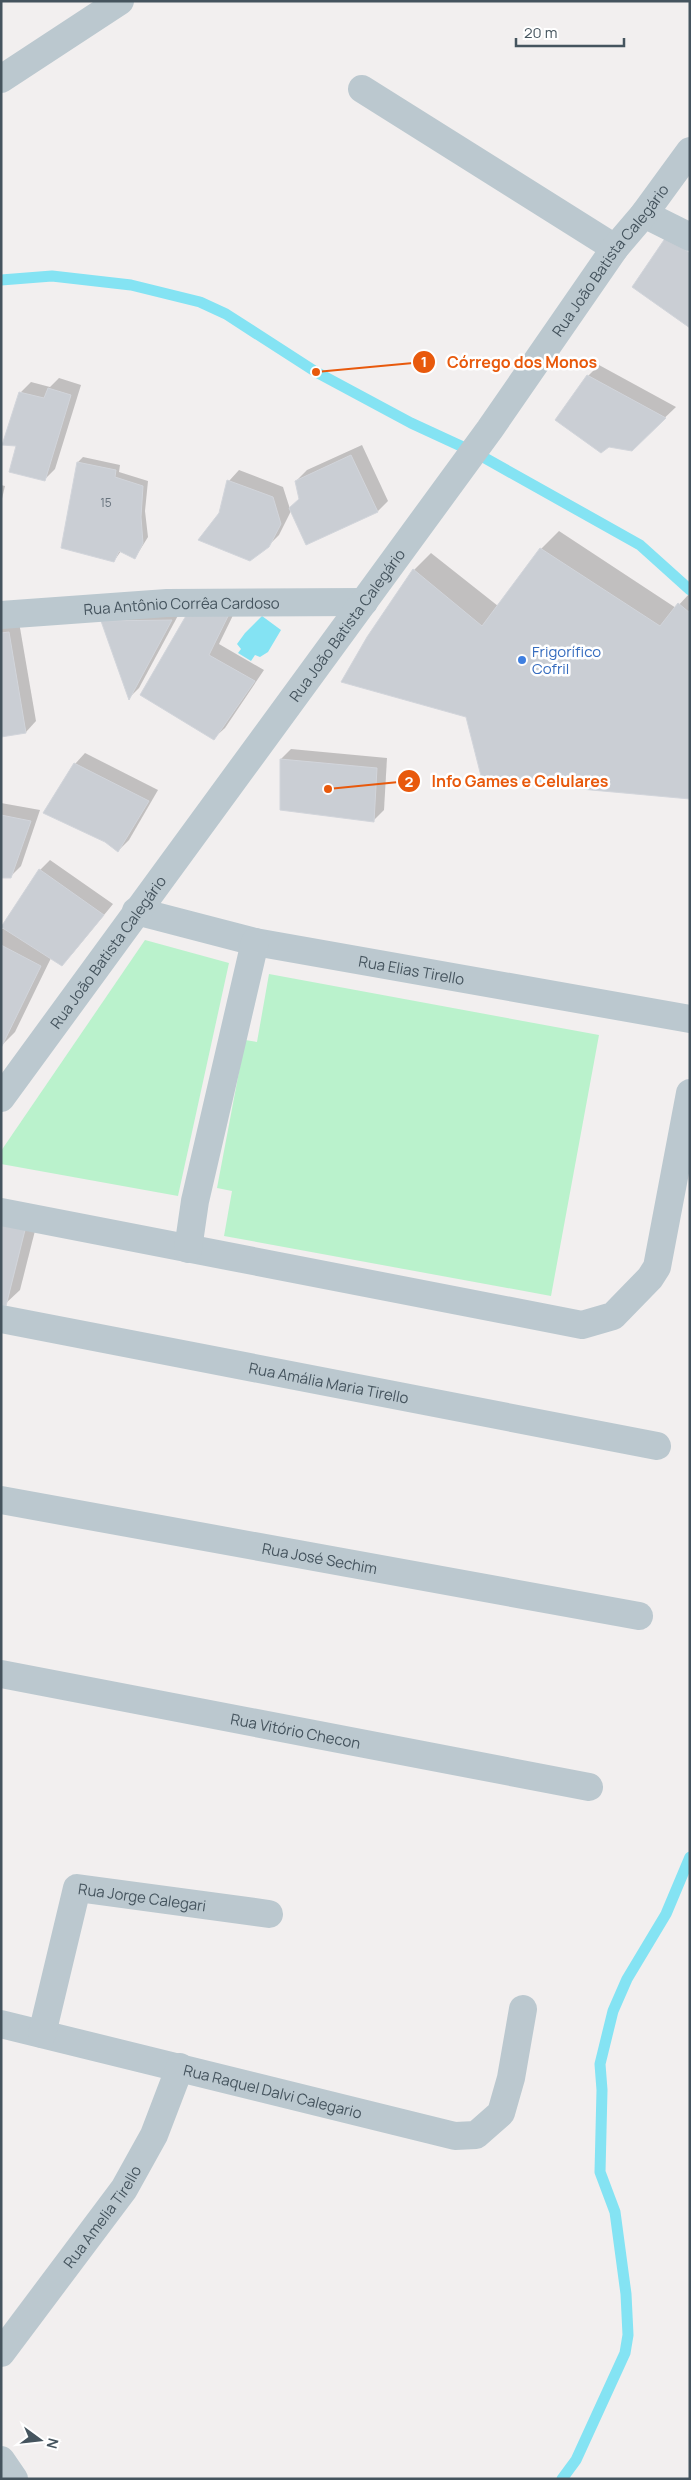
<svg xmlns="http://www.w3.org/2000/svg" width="691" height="2480" viewBox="0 0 691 2480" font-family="Manrope,sans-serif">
	<rect width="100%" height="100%" fill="#f2efef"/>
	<g fill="#baf2cc">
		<path d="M145 940 229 963 178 1196 1 1164V1151Z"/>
		<path d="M269 974 599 1035 551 1296 224 1236 232 1191 217 1188 245 1040 257 1042Z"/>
	</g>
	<path fill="#84e3f3" d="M262 616 281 630 268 652 260 657 255 655 251 661 238 653 241 649 237 644 245 633Z"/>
	<g fill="#0003">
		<path d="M599 365 676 407 632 449 588 376Z"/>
		<path d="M59 378 81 385 55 469 44 480 18 445 20 393 31 382 50 387Z"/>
		<path d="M362 445 388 501 378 511H291L279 535 268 546 220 513 229 481 239 470 283 487 290 509 300 499 296 481 307 470Z"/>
		<path d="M83 457 120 465 119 472 148 481 145 511 148 537 135 558 121 551 114 561 63 547 78 462Z"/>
		<path d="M1 485 5 486 1 503Z"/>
		<path d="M559 531 676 608 690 593V798L467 716 414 570 431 553 498 606 541 549Z"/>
		<path d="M241 599 219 644 264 670 225 728 214 738 188 615Z"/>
		<path d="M181 610 139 688 129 698 103 621Z"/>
		<path d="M19 622 36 721 26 732 1 736V625Z"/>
		<path d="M291 749 387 758 384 810 373 821 281 759Z"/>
		<path d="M85 753 158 790 129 840 118 851 75 764Z"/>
		<path d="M1 803 40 810 21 866 10 877 1 876Z"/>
		<path d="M50 860 113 904 72 954 51 958 15 1032 1 1046V929H7L2 926 40 870Z"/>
		<path d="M1 1205 40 1211 20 1290 5 1304Z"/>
	</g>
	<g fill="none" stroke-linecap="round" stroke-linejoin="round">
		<g stroke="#84e3f3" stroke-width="11">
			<path d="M1 280 52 276 131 285 200 302 226 314 316 372 411 423 476 453 640 545 690 590"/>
			<path d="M562 2479 576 2460 625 2353 628 2335 626 2294 615 2212 600 2172 602 2090 600 2064 613 2011 627 1979 666 1914 690 1857"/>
		</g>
	</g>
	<g fill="#caced4" stroke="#d2d5db">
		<path d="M666 237 690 253V328L632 287Z"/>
		<path d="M587 375 666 418 632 451 609 447 601 453 555 420Z"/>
		<path d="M48 388 71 395 45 481 9 472 16 446 2 445 19 392 44 398Z"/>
		<path d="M351 455 378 512 306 545 289 508 299 499 295 481Z"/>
		<path d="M77 462 116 470 115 477 143 486 141 517 143 543 135 559 119 551 114 562 61 548Z"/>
		<path d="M227 480 273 497 281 524 269 547 250 561 198 540 219 513Z"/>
		<path d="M540 548 660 626 678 603 690 613V799L482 780 466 717 341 682 367 637 413 569 482 626Z"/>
		<path d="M232 608 209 655 255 681 214 740 140 695 187 614Z"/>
		<path d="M172 620 129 700 101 621Z"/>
		<path d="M9 632 26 733 1 737V633Z"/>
		<path d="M280 759 377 768 374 822 280 810Z"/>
		<path d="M74 763 149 801 118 852 105 842 43 813Z"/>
		<path d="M1 815 31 821 11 878H1Z"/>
		<path d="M39 869 104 915 62 966 1 927Z"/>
		<path d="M1 945 41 966 1 1048Z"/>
		<path d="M1 1222 26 1226 6 1306 1 1305Z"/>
	</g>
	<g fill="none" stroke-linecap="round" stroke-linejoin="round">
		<g stroke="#bbc8cf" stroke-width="28">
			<path d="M1 79 120 1"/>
			<path d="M362 89 615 248"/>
			<path d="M644 214 690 237"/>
			<path id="s1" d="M1 615 167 603 364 602"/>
			<path id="s2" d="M136 911 255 942 690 1019"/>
			<path id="s3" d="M1 1098 490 429 615 248 644 214 690 151"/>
			<path d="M1 1212 582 1325 613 1316 650 1278 657 1267 690 1093"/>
			<path d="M188 1249 195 1201 255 942"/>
			<path id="s4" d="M1 1319 657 1446"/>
			<path id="s5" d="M1 1500 639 1616"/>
			<path id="s6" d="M1 1674 589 1787"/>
			<path id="s7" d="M1 2024 455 2136 476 2135 501 2113 511 2078 523 2009"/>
			<path id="s8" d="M42 2034 77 1888 269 1914"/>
			<path id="s9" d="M1 2353 124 2189 154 2135 180 2067"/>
			<path d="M1 2460 14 2479"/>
		</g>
	</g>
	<circle fill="#3f7fe0" stroke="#fff" stroke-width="2" cx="522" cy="660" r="5"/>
	<g text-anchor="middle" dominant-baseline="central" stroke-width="5" stroke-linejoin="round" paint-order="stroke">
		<g font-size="12" fill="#66727c">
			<text x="106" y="502">15</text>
		</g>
		<g font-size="15" fill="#45545e" stroke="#fff">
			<text stroke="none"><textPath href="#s3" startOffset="1036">Rua João Batista Calegário</textPath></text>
			<text stroke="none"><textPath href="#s1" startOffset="181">Rua Antônio Corrêa Cardoso</textPath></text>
			<text stroke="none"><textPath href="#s3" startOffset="586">Rua João Batista Calegário</textPath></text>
			<text stroke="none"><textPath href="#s3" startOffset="181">Rua João Batista Calegário</textPath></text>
			<text stroke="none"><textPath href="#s2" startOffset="282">Rua Elias Tirello</textPath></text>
			<text stroke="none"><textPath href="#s4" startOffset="334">Rua Amália Maria Tirello</textPath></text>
			<text stroke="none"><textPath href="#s5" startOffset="324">Rua José Sechim</textPath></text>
			<text stroke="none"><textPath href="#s6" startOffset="300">Rua Vitório Checon</textPath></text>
			<text stroke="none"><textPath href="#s8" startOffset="216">Rua Jorge Calegari</textPath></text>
			<text stroke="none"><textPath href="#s7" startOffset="280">Rua Raquel Dalvi Calegario</textPath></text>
			<text stroke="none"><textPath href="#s9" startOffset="170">Rua Amelia Tirello</textPath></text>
		</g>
		<g font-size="15" fill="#366cbe" stroke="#fff" text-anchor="start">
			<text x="532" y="651">Frigorífico<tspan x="532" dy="17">Cofril</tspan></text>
		</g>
	</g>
	<path fill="none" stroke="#e8590c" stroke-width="2" d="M316 372L424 362M328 789L409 781"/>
	<g fill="#e8590c" stroke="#fff" stroke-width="2">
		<circle cx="316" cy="372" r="5"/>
		<circle cx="328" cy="789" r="5"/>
		<circle cx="424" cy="362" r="12"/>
		<circle cx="409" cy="781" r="12"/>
	</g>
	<g font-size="15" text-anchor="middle" font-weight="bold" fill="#fff">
		<text x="424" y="367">1</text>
		<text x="409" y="787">2</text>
	</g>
	<g font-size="16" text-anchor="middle" font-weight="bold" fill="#e8590c" stroke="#fff" stroke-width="5" stroke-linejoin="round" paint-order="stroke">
		<text x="522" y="368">Córrego dos Monos</text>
		<text x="520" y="787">Info Games e Celulares</text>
	</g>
	<rect width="691" height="2480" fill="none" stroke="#45545e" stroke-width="5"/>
	<g transform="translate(40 2440) rotate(105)" stroke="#ffffff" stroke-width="4" paint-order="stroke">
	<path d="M0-4L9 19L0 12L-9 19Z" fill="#45545e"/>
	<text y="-8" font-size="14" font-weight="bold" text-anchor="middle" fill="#45545e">N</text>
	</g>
	<path d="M516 38v8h108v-8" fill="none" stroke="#45545e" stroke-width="2.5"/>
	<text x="524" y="38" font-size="15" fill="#45545e" stroke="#ffffff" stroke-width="4" paint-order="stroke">20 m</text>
</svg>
